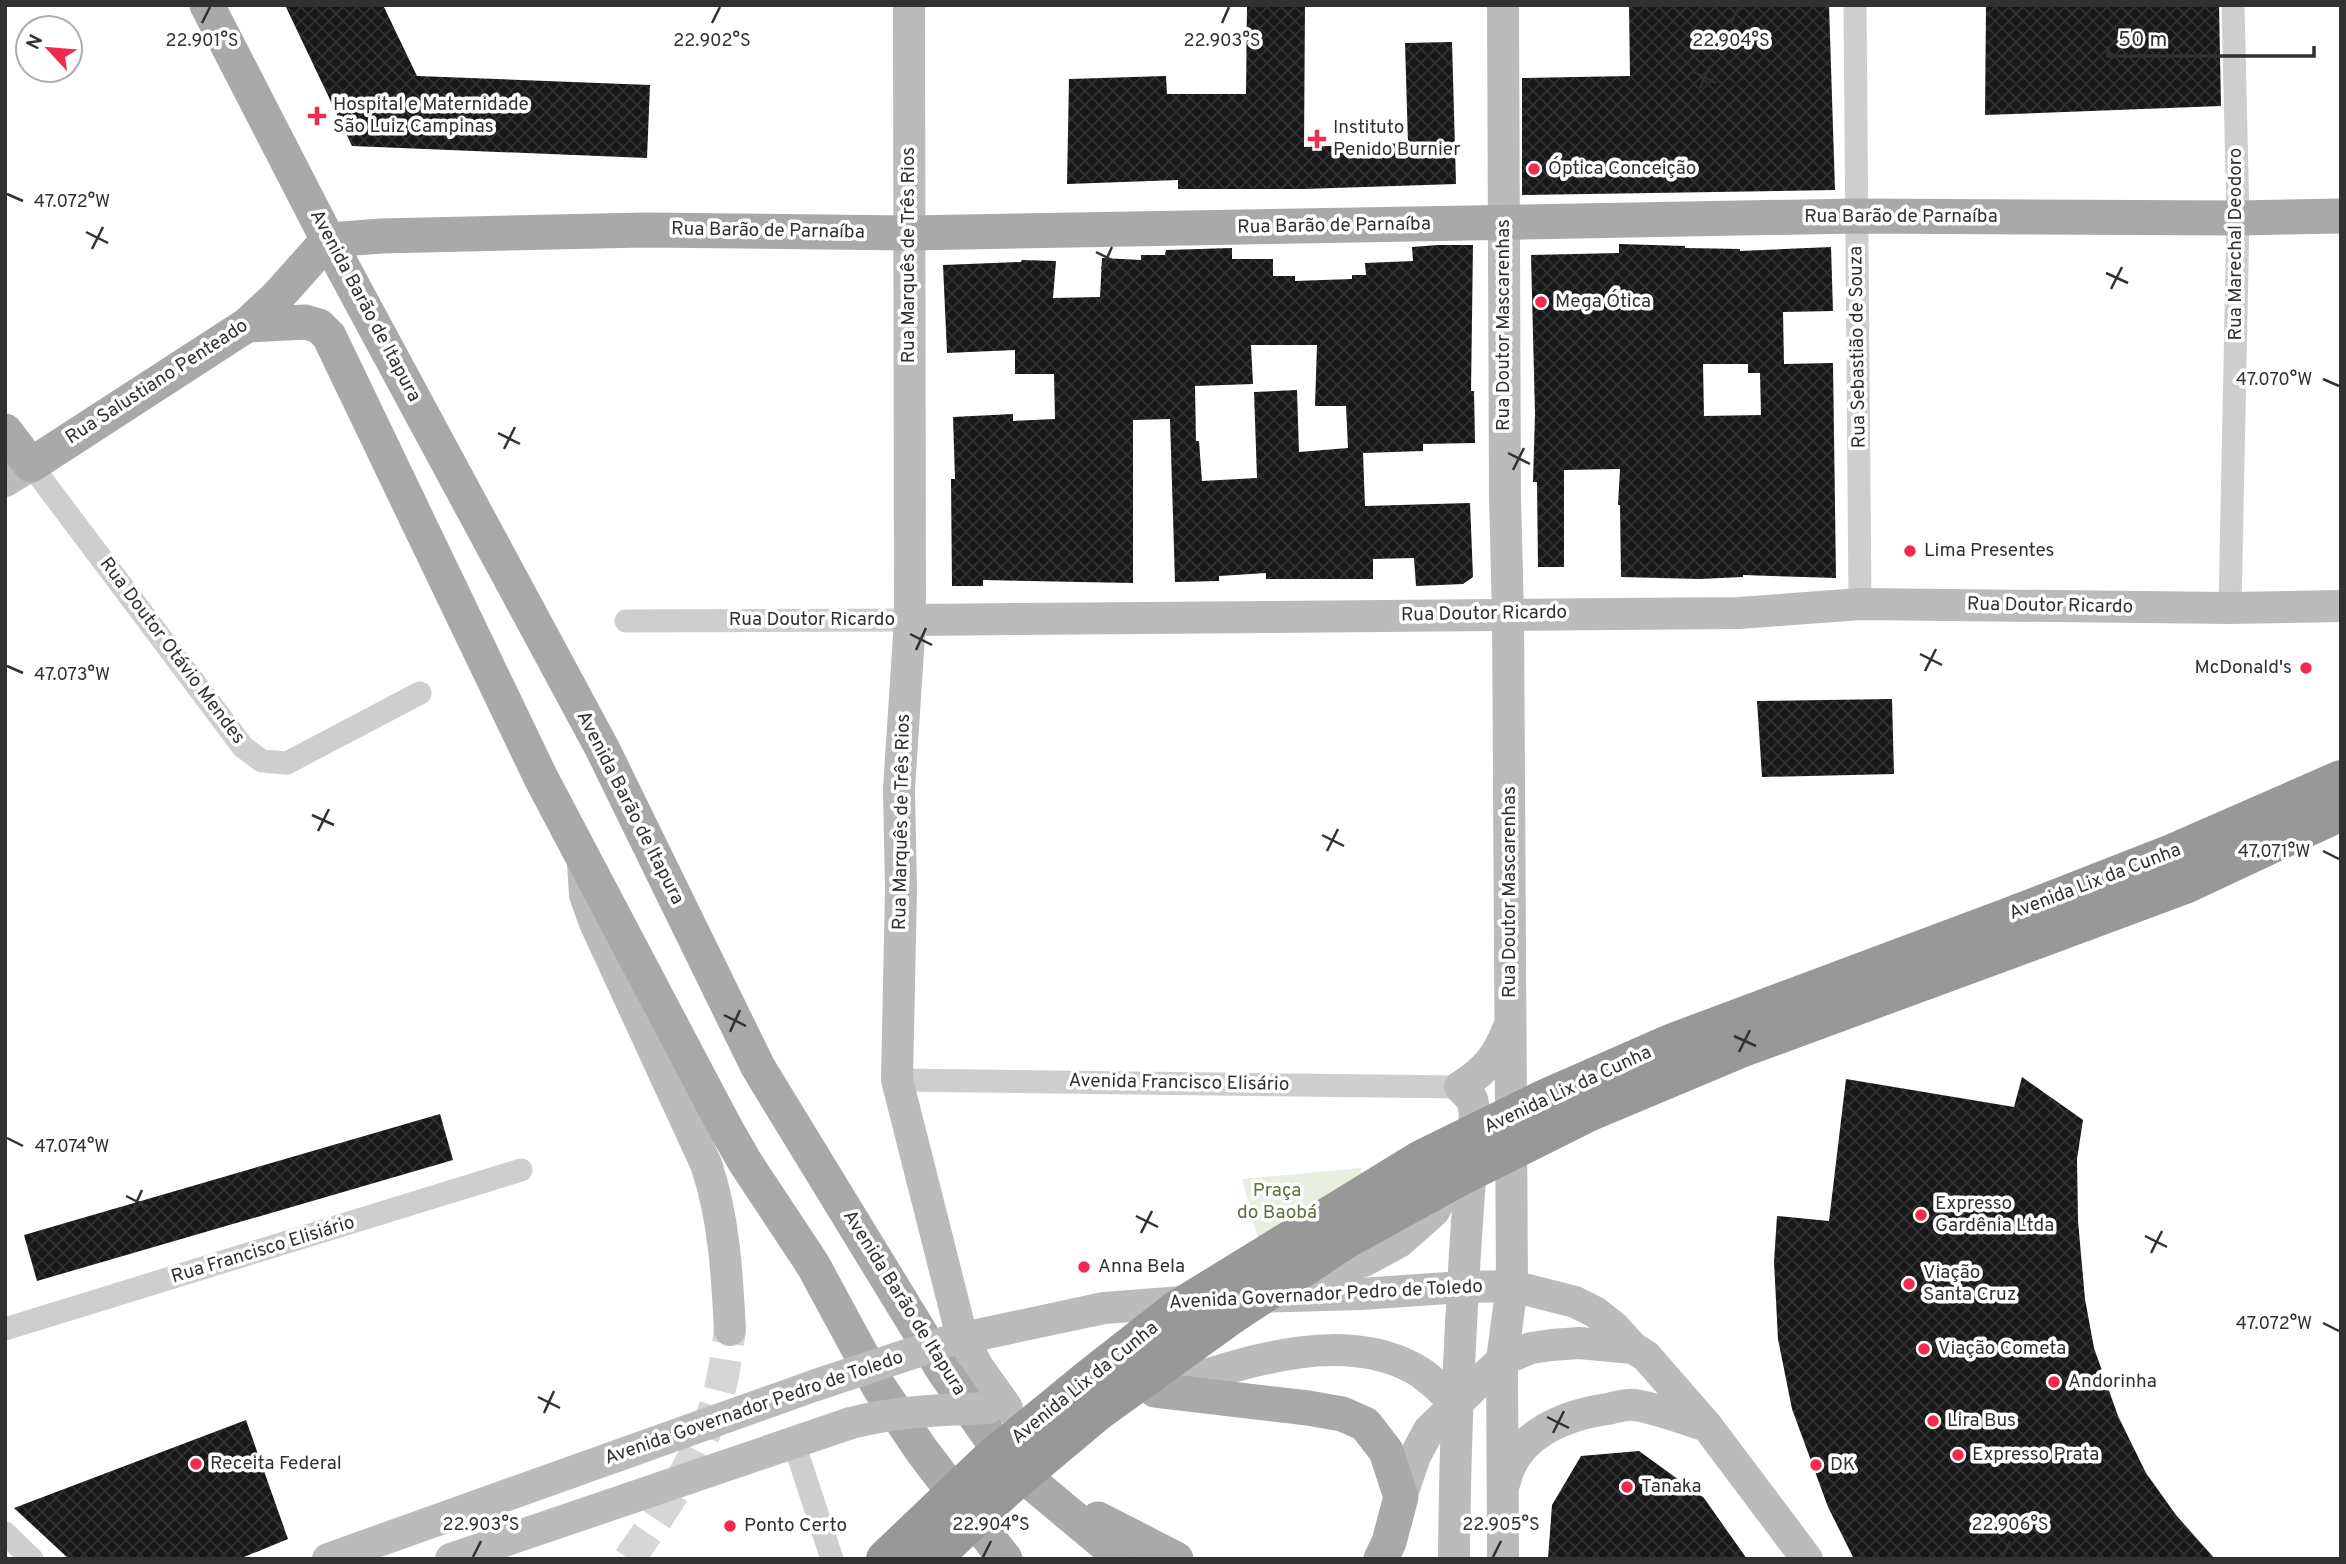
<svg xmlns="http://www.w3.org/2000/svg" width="2346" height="1564" viewBox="0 0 2346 1564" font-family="Overpass,sans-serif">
	<defs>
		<pattern id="building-cross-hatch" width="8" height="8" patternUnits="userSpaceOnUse" patternTransform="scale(1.75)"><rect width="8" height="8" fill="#181818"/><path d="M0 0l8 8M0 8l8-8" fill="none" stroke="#313131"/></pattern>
	</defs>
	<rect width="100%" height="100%" fill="#fff"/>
	<path fill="#e9efdf" d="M1361 1168 1363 1186 1259 1242 1242 1179Z"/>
	<g fill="url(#building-cross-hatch)" fill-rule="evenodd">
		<path d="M285 5H383L417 76 650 85 647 158 352 146Z"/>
		<path d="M1247 5H1305L1304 147 1408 143 1405 43 1452 42 1456 184 1304 189H1178V180L1067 184 1069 79 1166 76 1167 94H1246Z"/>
		<path d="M1629 5H1829L1835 190 1522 195V78L1630 76Z"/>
		<path d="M1986 5H2219L2221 106 1985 115Z"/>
		<path d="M1619 244 1685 246V248L1740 249V251L1831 247 1833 311 1783 312 1784 364 1833 363 1836 578 1743 575V577L1700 579 1621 577 1620 505H1618L1620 469 1564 470V567H1538L1537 482H1533L1535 414 1531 255 1619 253ZM1703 364H1748V373H1760L1761 415 1704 416Z"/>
		<path d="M1438 245H1473L1471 391H1474L1475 443 1423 444V451L1363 453 1365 506 1470 503 1473 577 1463 584 1416 586 1414 558 1373 559V579H1266V573L1219 576V581L1175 582 1170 419 1133 420V583L983 580V586H952L951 479H955L953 417 1013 414V421L1055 419 1054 374H1015V350L947 353 943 265 1021 262 1022 260 1056 261 1053 298 1100 297 1102 258 1141 260V255H1165L1166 250 1232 248V259H1273V276H1295V281L1352 279V275H1366L1365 263 1413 261 1412 247ZM1251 345H1317L1315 406H1346L1348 448 1299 452 1297 390 1254 392 1257 478 1202 481 1199 441H1196L1195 386 1253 384Z"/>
		<path d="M1892 699 1894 774 1762 777 1757 701Z"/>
		<path d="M2022 1077 2083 1120 2077 1159 2078 1221 2085 1299 2094 1348 2118 1416 2146 1473 2176 1515 2215 1559H1854L1828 1507 1792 1409 1778 1339 1774 1262 1777 1216 1829 1221 1846 1079 2014 1107Z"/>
		<path d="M440 1114 453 1160 37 1281 24 1235Z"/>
		<path d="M246 1420 288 1539 239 1559H69L14 1508Z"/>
		<path d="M1639 1451 1704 1498 1747 1559H1548L1552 1505 1581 1456Z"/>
	</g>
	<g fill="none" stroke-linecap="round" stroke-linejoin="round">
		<path stroke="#d6d6d6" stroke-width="32" stroke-dasharray="32 16" stroke-linecap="butt" d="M629 1559C666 1506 704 1452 720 1389 725 1369 727 1349 730 1330"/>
		<g stroke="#cecece" stroke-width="23">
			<path d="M1855 5 1860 604"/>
			<path d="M31 465 243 747 262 761 287 763 420 693"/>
			<path d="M2230 608 2238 218 2233 5"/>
			<path d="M626 621 910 620"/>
			<path d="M897 1080 1460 1087"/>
			<path d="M5 1329 521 1170"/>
			<path d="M794 1443 832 1559"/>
			<path d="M5 1533 32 1559"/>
		</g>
		<g stroke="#bbb" stroke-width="32">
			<path d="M909 5 910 620 899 789 901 890 897 1080 962 1337 978 1367 1007 1408"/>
			<path d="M5 481 31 465"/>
			<path d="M910 620 1739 613 1860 604 2230 608 2341 606"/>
			<path d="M583 864 585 895 595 923 706 1164C724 1217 727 1273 730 1330"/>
			<path d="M1295 1281 1364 1261 1399 1242 1434 1211 1450 1181"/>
			<path d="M1254 1297 1361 1294 1462 1287 1512 1286 1575 1302 1595 1312 1614 1327 1633 1348"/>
			<path d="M949 1341 1104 1308 1196 1301"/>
			<path d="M1157 1390C1233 1367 1334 1327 1411 1367 1428 1375 1442 1391 1456 1404"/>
			<path d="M1505 1481C1516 1434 1565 1415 1608 1409 1616 1407 1626 1404 1635 1405 1659 1409 1684 1419 1707 1426"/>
			<path d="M1401 1497 1415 1456 1429 1430 1502 1360 1531 1348 1552 1345 1579 1343 1633 1348 1646 1356 1707 1426 1807 1559"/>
			<path d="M328 1559 816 1385"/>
			<path d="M451 1559 851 1423"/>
			<path d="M1454 1559C1455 1410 1463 1262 1475 1113L1472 1099 1460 1087C1486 1070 1497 1057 1508 1029"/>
			<path d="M1503 1559 1502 1360 1512 1286 1508 614 1505 496 1503 5"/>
		</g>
		<g stroke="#a9a9a9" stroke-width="35">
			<path d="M207 5 328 240 602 748 758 1067 943 1370 1008 1463 1123 1559"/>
			<path d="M247 325 305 322 319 326 329 336 541 778 725 1127 745 1162 813 1265 879 1387 922 1451 1005 1559"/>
			<path d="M5 431 31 465 247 325 278 296 328 240 382 236 644 230 909 233 1856 216 2238 218 2341 216"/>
			<path d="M1155 1390 1308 1408 1342 1414 1365 1424 1386 1451 1401 1497 1389 1542 1381 1559"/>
			<path d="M1098 1519 1176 1559"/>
		</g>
		<g stroke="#989898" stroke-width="38">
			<path d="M2018 913 2172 853 2341 779"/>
			<path d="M2037 940 2185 885 2341 812"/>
		</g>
		<g stroke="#bbb" stroke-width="32">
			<path d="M816 1385 949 1341"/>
			<path d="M851 1423C897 1411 941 1410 988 1408"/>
		</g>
		<g stroke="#989898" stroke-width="38">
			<path d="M885 1559 990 1459 1089 1378 1177 1309 1421 1159 1543 1099 1673 1042 2018 913"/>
			<path d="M932 1559 1006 1489 1099 1411 1228 1318 1347 1239 1458 1178 1588 1113 1743 1048 2037 940"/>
		</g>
	</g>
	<path fill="none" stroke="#313131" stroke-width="2.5" d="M202 23 210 7M712 23 720 7M1222 23 1229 7M1731 23 1739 7M1694 72 1716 83M1700 88 1710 66M7 194 23 201M86 232 108 243M92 249 103 227M1096 252 1118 263M1102 269 1112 247M2106 273 2128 283M2111 289 2122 267M2323 379 2339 386M498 433 520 444M504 449 515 427M1508 453 1530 464M1513 470 1524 448M910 634 932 645M916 650 926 628M1920 654 1942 665M7 666 23 673M1925 671 1936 649M312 815 334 825M318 831 329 809M1322 835 1344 846M1327 851 1338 829M2323 851 2339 859M724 1015 746 1026M730 1032 740 1010M1734 1036 1756 1046M1739 1052 1750 1030M7 1138 23 1146M126 1196 148 1207M132 1212 142 1190M1136 1216 1158 1227M1141 1233 1152 1211M2145 1236 2167 1247M2151 1253 2162 1231M2323 1323 2339 1331M538 1397 560 1408M544 1413 554 1391M1547 1417 1569 1428M1553 1433 1564 1411M473 1557 481 1541M983 1557 991 1541M1493 1557 1501 1541M2003 1557 2010 1541"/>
	<g fill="#f12b50" stroke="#fff" stroke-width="2.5">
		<path d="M313.5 105.5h7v7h7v7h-7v7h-7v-7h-7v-7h7z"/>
		<path d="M1313.5 128.5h7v7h7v7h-7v7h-7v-7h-7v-7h7z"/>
		<circle cx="1534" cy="169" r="7"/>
		<circle cx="1541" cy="302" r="7"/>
		<circle cx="1910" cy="551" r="7"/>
		<circle cx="2306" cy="668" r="7"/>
		<circle cx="1921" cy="1215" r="7"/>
		<circle cx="1084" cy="1267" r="7"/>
		<circle cx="1909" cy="1284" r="7"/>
		<circle cx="1924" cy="1349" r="7"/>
		<circle cx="2054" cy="1382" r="7"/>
		<circle cx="1933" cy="1421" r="7"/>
		<circle cx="1958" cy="1455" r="7"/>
		<circle cx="196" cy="1464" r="7"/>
		<circle cx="1816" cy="1465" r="7"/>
		<circle cx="1627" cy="1487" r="7"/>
		<circle cx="730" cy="1526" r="7"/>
	</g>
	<g text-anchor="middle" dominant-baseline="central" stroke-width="7" stroke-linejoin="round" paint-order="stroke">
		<g font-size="19" fill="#313131" stroke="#fff" text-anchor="start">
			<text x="333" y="105">Hospital e Maternidade<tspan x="333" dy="22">São Luiz Campinas</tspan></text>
			<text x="1333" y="128">Instituto<tspan x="1333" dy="22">Penido Burnier</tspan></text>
			<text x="1548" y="169">Óptica Conceição</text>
			<text x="1555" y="302">Mega Ótica</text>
			<text x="1924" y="551">Lima Presentes</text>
			<text x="2292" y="668" text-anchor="end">McDonald's</text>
			<text x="1935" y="1204">Expresso<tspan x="1935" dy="22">Gardênia Ltda</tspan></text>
			<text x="1098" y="1267">Anna Bela</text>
			<text x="1923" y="1273">Viação<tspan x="1923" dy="22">Santa Cruz</tspan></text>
			<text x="1938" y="1349">Viação Cometa</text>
			<text x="2068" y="1382">Andorinha</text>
			<text x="1947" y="1421">Lira Bus</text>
			<text x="1972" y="1455">Expresso Prata</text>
			<text x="210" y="1464">Receita Federal</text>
			<text x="1830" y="1465">DK</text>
			<text x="1641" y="1487">Tanaka</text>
			<text x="744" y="1526">Ponto Certo</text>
		</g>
		<g font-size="19" fill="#313131" stroke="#fff">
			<text x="1901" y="217">Rua Barão de Parnaíba</text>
			<text transform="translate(1334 226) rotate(-1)">Rua Barão de Parnaíba</text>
			<text transform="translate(768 231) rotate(1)">Rua Barão de Parnaíba</text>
			<text transform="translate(2236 244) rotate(-90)">Rua Marechal Deodoro</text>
			<text transform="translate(909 255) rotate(-90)">Rua Marquês de Três Rios</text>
			<text transform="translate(365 306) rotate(62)">Avenida Barão de Itapura</text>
			<text transform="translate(1504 325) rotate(-90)">Rua Doutor Mascarenhas</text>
			<text transform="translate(1858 347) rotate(-91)">Rua Sebastião de Souza</text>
			<text transform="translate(157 382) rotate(-33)">Rua Salustiano Penteado</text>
			<text transform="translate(2050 606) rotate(1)">Rua Doutor Ricardo</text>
			<text transform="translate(1484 614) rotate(-1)">Rua Doutor Ricardo</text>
			<text x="812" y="620">Rua Doutor Ricardo</text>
			<text transform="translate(172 651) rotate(53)">Rua Doutor Otávio Mendes</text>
			<text transform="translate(630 808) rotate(63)">Avenida Barão de Itapura</text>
			<text transform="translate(902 822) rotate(-89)">Rua Marquês de Três Rios</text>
			<text transform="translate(2095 882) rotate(-21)">Avenida Lix da Cunha</text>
			<text transform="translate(1510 892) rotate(-90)">Rua Doutor Mascarenhas</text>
			<text transform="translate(1179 1083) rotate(1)">Avenida Francisco Elisário</text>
			<text transform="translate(1568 1090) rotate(-25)">Avenida Lix da Cunha</text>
			<text transform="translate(263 1250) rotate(-17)">Rua Francisco Elisiário</text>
			<text transform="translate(1326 1295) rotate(-3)">Avenida Governador Pedro de Toledo</text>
			<text transform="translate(904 1303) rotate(58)">Avenida Barão de Itapura</text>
			<text transform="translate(1085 1383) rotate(-39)">Avenida Lix da Cunha</text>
			<text transform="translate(754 1408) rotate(-19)">Avenida Governador Pedro de Toledo</text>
		</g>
		<g font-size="19" fill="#5a713b" stroke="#fff">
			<text x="1277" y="1191">Praça<tspan x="1277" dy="22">do Baobá</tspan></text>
		</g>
	</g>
	<g font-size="18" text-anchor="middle" fill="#313131" stroke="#fff" stroke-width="7" stroke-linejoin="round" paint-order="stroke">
		<text x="202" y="46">22.901°S</text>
		<text x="712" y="46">22.902°S</text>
		<text x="1222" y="46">22.903°S</text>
		<text x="1731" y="46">22.904°S</text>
		<text x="72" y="207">47.072°W</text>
		<text x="2274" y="385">47.070°W</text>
		<text x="72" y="680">47.073°W</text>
		<text x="2274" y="857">47.071°W</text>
		<text x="72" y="1152">47.074°W</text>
		<text x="2274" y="1329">47.072°W</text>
		<text x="481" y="1530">22.903°S</text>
		<text x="991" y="1530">22.904°S</text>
		<text x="1501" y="1530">22.905°S</text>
		<text x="2010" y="1530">22.906°S</text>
	</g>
	<rect width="2346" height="1564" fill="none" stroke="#313131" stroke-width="14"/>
	<g transform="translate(49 49) rotate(296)"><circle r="33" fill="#ffffff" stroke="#adadad" stroke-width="2"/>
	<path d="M0-5L12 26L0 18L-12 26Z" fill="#f12b50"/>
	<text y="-10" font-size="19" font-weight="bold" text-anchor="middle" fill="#313131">N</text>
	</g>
	<path d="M2108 46v10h206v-10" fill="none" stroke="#313131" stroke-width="3.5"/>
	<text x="2118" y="46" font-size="21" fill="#313131" stroke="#ffffff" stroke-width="5" paint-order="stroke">50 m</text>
</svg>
